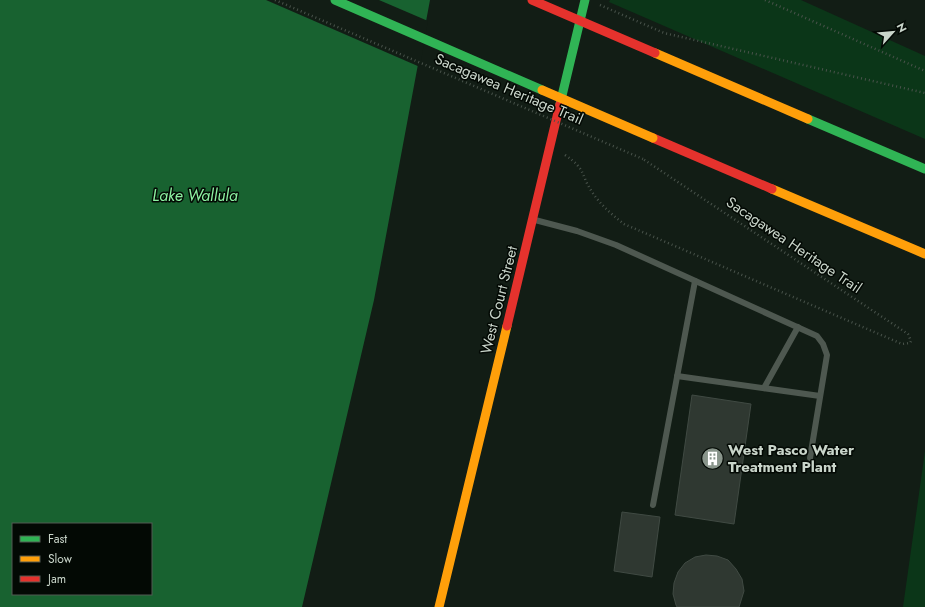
<svg xmlns="http://www.w3.org/2000/svg" width="925" height="607" viewBox="0 0 925 607" font-family="Jost,sans-serif">
	<rect width="100%" height="100%" fill="#121d15"/>
	<g fill="#0b3618">
		<path d="M610 0H801L925 56V139L609 2Z"/>
		<path d="M925 451V607H903Z"/>
	</g>
	<path fill="#186230" fill-rule="evenodd" d="M0 0H430L374 300 302 607H0ZM13 524H151V594H13Z"/>
	<path fill="#121d15" d="M266 0H379L428 21 420 67Z"/>
	<g fill="#2f3831" stroke="#404a43">
		<path d="M692 395 751 404 734 524 675 515Z"/>
		<path d="M622 512 660 517 652 577 614 571Z"/>
		<path d="M706 555 717 556 728 560 736 569 742 579 744 591 739 607H677L676 605 673 594 674 583 678 572 685 563 695 557Z"/>
	</g>
	<g fill="none" stroke-linecap="round" stroke-linejoin="round">
		<g stroke="#49534b" stroke-width="2.5" stroke-dasharray="1 3" stroke-linecap="butt">
			<path d="M765 0 925 71"/>
			<path d="M600 5 664 33 925 93"/>
			<path d="M565 155C587 170 580 174 592 192 600 204 612 215 624 224L902 344 910 343 911 341 908 334 643 159"/>
		</g>
		<g stroke="#4e5850" stroke-width="6">
			<path d="M535 220 577 231 616 245 817 336 823 344 827 355 810 458"/>
			<path d="M677 376 820 396"/>
			<path d="M764 388 798 327"/>
			<path d="M653 505 695 281"/>
		</g>
		<g stroke="#30b455" stroke-width="9">
			<path d="M560 104 585 0"/>
			<path d="M808 119 925 169"/>
		</g>
		<g stroke="#ff9f0a" stroke-width="9">
			<path d="M655 53 808 119"/>
			<path d="M772 189 925 254"/>
			<path d="M439 607 507 326"/>
		</g>
		<g stroke="#e5322d" stroke-width="9">
			<path d="M653 138 772 189"/>
			<path d="M507 326 560 104"/>
		</g>
		<path stroke="#49534b" stroke-width="2.5" stroke-dasharray="1 3" stroke-linecap="butt" d="M275 0 643 159"/>
		<path stroke="#30b455" stroke-width="9" d="M335 0 542 90"/>
		<path stroke="#ff9f0a" stroke-width="9" d="M542 90 653 138"/>
		<path stroke="#e5322d" stroke-width="9" d="M532 0 655 53"/>
	</g>
	<defs>
		<symbol id="building-disc" viewBox="-11 -11 22 22"><circle r="9.5" fill="#89958b" stroke="#030904"/><path d="M-4-6H4V6H1V3H-1V6H-4ZM-2.5-4.3h1.7v1.8h-1.7ZM.8-4.3h1.7v1.8H.8ZM-2.5-1h1.7V.8h-1.7ZM.8-1h1.7V.8H.8Z" fill="#fff"/></symbol>
	</defs>
	<g fill-rule="evenodd">
		<use href="#building-disc" x="700" y="446" width="25" height="25"/>
	</g>
	<g text-anchor="middle" dominant-baseline="central" stroke-width="3" stroke-linejoin="round" paint-order="stroke">
		<g font-size="15" fill="#c9d5ca" stroke="#030904">
			<text transform="translate(509 89) rotate(23)">Sacagawea Heritage Trail</text>
			<text transform="translate(794 245) rotate(34)">Sacagawea Heritage Trail</text>
			<text transform="translate(499 300) rotate(-76)">West Court Street</text>
		</g>
		<g font-size="15" font-weight="bold" fill="#c9d5ca" stroke="#030904" text-anchor="start">
			<text x="728" y="450">West Pasco Water<tspan x="728" dy="17">Treatment Plant</tspan></text>
		</g>
		<g font-size="16" font-style="italic" fill="#8df2a2" stroke="#030904">
			<text x="195" y="195">Lake Wallula</text>
		</g>
	</g>
	<rect x="12" y="523" width="140" height="72" fill="#030904" stroke="#525b53"/>
	<rect x="20" y="536" width="20" height="6" fill="#30b455" stroke="#525b53"/>
	<text x="48" y="543" font-size="12" fill="#c9d5ca">Fast</text>
	<rect x="20" y="556" width="20" height="6" fill="#ff9f0a" stroke="#525b53"/>
	<text x="48" y="563" font-size="12" fill="#c9d5ca">Slow</text>
	<rect x="20" y="576" width="20" height="6" fill="#e5322d" stroke="#525b53"/>
	<text x="48" y="583" font-size="12" fill="#c9d5ca">Jam</text>
	<g transform="translate(893 32) rotate(63)" stroke="#030904" stroke-width="3" paint-order="stroke">
	<path d="M0-3L7 15L0 10L-7 15Z" fill="#c9d5ca"/>
	<text y="-6" font-size="11" font-weight="bold" text-anchor="middle" fill="#c9d5ca">N</text>
	</g>
</svg>
